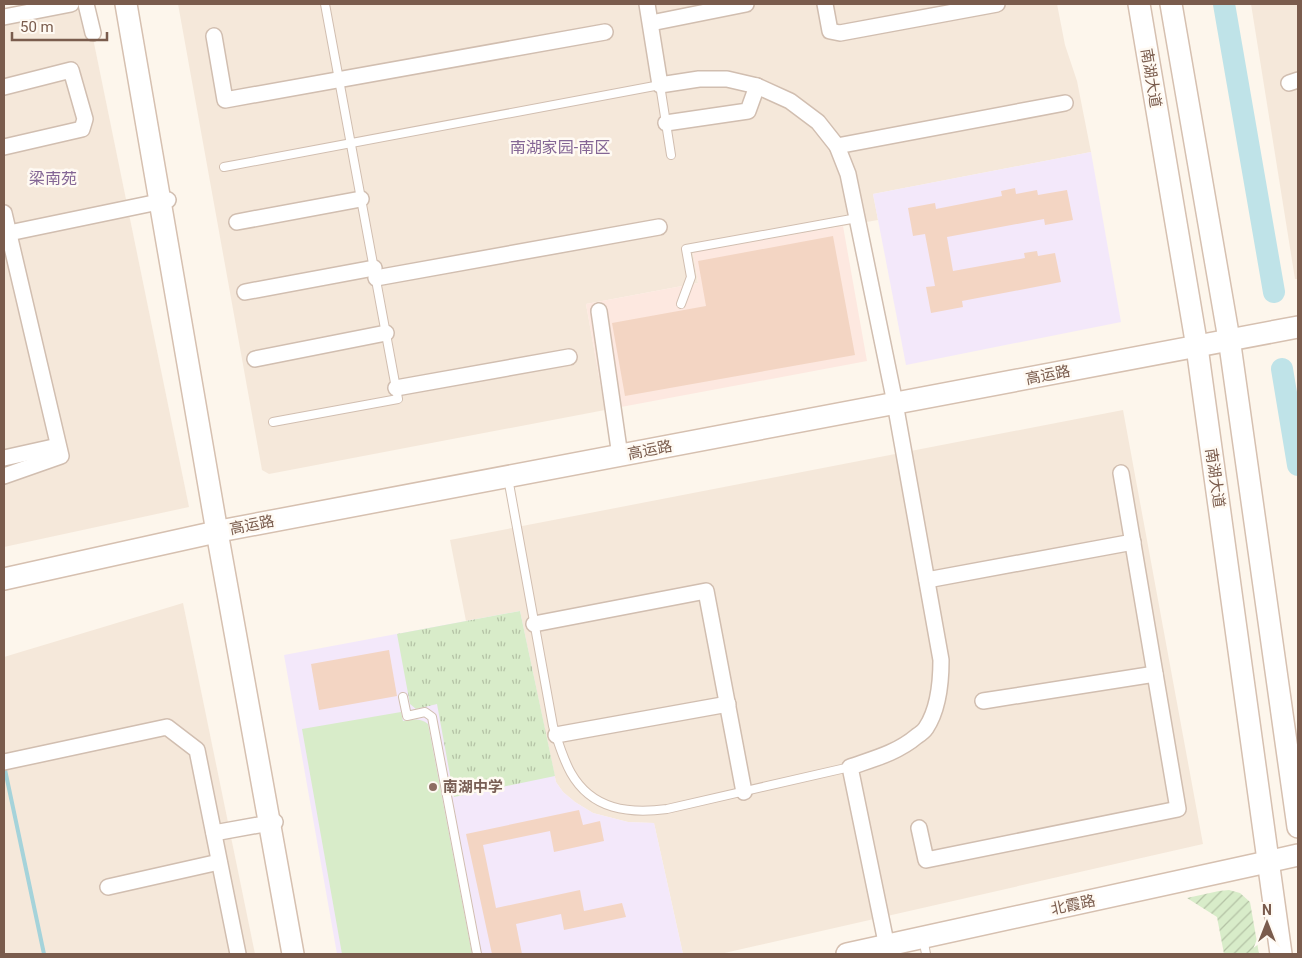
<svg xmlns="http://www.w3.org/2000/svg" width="1302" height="958" viewBox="0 0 1302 958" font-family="Roboto,'Noto Sans SC',sans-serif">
	<defs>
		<pattern id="grass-tufts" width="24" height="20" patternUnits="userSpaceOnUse" patternTransform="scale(1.25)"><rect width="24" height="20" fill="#d8ecc9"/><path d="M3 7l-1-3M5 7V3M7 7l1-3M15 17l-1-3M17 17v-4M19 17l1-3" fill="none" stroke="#b4c2a5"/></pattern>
		<pattern id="garden-furrows" width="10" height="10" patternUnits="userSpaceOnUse" patternTransform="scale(1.25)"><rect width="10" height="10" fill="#d8ecc9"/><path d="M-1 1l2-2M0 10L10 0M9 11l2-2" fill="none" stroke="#b4c2a5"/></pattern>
	</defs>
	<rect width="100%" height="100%" fill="#fdf6ec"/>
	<g fill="#f5e8da">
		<path d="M67 4H86L189 507 4 547V14Z"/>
		<path d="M178 4H1057L1065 45 1077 81 1091 152 873 194 878 220 693 252 698 283 586 304 605 410 269 474 262 470Z"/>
		<path d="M1251 4H1298V279H1295Z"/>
		<path d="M1123 410 1203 844 720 954H683L654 823 628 822 593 813 575 802 563 792 556 782 520 611 466 621 450 540Z"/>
		<path d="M183 603 255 954H4V657Z"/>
	</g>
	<path fill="#fde8e0" d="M843 226 867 361 605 410 586 304 698 283 693 252Z"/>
	<g fill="#f3e8fa">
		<path d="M1091 152 1121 322 906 365 873 194Z"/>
		<path d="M520 611 556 782 563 792 575 802 593 813 628 822 654 823 683 954H337L284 655Z"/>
	</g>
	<path fill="url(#grass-tufts)" d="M520 611 555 776 454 797 437 704 416 709 410 704 397 634Z"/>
	<path fill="url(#garden-furrows)" d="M1229 890 1240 893 1250 902 1259 954H1224L1217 917 1187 898 1219 891Z"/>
	<path fill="#d8ecc9" d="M401 712 403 721C413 720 419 717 428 724L472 954H342L302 729Z"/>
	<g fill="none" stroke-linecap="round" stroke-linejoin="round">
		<path stroke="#a5d3da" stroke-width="4" d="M4 765 44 954"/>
		<g stroke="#bfe3e8" stroke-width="22">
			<path d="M1224 4 1274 292"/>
			<path d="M1282 369 1298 465"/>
		</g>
	</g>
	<g fill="#f3d5c3">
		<path d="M1015 188 1016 194 1037 190 1038 195 1067 190 1073 220 1045 225 1044 219 947 237 953 271 1025 258 1024 253 1037 251 1038 256 1055 253 1061 282 962 301 963 307 931 313 926 287 935 286 925 234 913 236 908 208 935 203 936 209 1002 196 1001 191Z"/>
		<path d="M833 236 855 355 625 396 612 323 706 306 698 261Z"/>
		<path d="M389 650 397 696 319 710 311 664Z"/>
		<path d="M579 810 583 825 600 821 604 841 554 852 550 831 483 845 496 908 580 890 584 911 622 903 626 917 564 930 561 914 516 924 522 954H492L466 834Z"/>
	</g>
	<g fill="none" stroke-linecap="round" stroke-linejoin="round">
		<defs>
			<g id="lane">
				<path d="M224 167 660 85 671 155"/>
				<path d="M681 304 691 277 686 249 857 218"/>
				<path d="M273 422 398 399 325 4"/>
				<path d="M508 478 553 726C558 742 563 759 571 773 592 810 629 814 667 809L850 767"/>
				<path d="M403 697 407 716 425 712 432 717 477 954"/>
				<path d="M924 943 926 954"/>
			</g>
			<g id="street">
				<path d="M86 4 93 33"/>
				<path d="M647 4 660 85 699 79H727L757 86 790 101 818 122 837 146 848 174 895 403 941 660C941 682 938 710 926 728 924 731 920 734 917 736 897 753 873 759 850 767L888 952"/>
				<path d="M825 4 830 31 840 33 997 4"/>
				<path d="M4 17 71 4"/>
				<path d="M651 23 746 4"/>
				<path d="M214 36 225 100 605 32"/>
				<path d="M1289 83 1298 80"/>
				<path d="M4 87 71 70 85 119 82 129 4 147"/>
				<path d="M666 123 748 111 757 86"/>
				<path d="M837 146 1065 103"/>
				<path d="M4 213 61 456 4 476"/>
				<path d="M237 222 361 199"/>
				<path d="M9 233 168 200"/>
				<path d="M376 278 659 227"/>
				<path d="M245 292 374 268"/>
				<path d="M599 311 620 456"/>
				<path d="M255 359 386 333"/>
				<path d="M396 388 569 357"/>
				<path d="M4 458 58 446"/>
				<path d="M927 580 1133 542"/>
				<path d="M534 624 706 591 744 792"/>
				<path d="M983 701 1155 674"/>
				<path d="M556 735 728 704"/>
				<path d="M4 762 167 727 197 750 238 954"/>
				<path d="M919 828 926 860 1178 809 1121 473"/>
				<path d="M214 833 275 822"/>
				<path d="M108 887 219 862"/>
			</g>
			<g id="secondary">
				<path d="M126 4 217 532 293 954"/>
				<path d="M1139 4 1197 347 1281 954"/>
				<path d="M1171 4 1230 345 1298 827"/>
				<path d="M4 579 225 530 1298 327"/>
				<path d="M847 954 1267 862 1298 855"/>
			</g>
		</defs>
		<use href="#lane" stroke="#d1beb0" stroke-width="10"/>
		<use href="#street" stroke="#d1beb0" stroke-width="18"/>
		<use href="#secondary" stroke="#d6c0b0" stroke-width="24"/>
		<use href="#lane" stroke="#fff" stroke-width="8"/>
		<use href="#street" stroke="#fff" stroke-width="15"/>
		<use href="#secondary" stroke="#fff" stroke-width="21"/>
	</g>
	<circle fill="#8d6e63" stroke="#fffaf3" stroke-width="2" cx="433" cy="787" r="5"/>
	<g text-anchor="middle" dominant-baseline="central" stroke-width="5" stroke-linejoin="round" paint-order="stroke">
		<g font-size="15" fill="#7a5c4d" stroke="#fffaf3">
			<text transform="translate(1151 78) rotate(81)">南湖大道</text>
			<text transform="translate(1048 375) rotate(-11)">高运路</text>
			<text transform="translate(650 450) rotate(-11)">高运路</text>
			<text transform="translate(1215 478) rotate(82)">南湖大道</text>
			<text transform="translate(252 525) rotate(-11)">高运路</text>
			<text transform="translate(1073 905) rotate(-12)">北霞路</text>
		</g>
		<g font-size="15" font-weight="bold" fill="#785e54" stroke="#fffaf3" text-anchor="start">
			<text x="443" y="787">南湖中学</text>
		</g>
		<g font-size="16" fill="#846695" stroke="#fffaf3">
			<text x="560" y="147">南湖家园-南区</text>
			<text x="53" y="178">梁南苑</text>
		</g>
	</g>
	<rect width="1302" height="958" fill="none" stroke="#7a5c4d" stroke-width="10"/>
	<g transform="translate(1267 923)" stroke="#fffaf3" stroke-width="4" paint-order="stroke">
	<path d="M0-4L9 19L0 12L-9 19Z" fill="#7a5c4d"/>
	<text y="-8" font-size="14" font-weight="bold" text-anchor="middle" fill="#7a5c4d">N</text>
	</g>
	<path d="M12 32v8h95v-8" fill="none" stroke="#7a5c4d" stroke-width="2.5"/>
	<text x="20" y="32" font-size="15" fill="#7a5c4d" stroke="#fffaf3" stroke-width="4" paint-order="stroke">50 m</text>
</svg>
